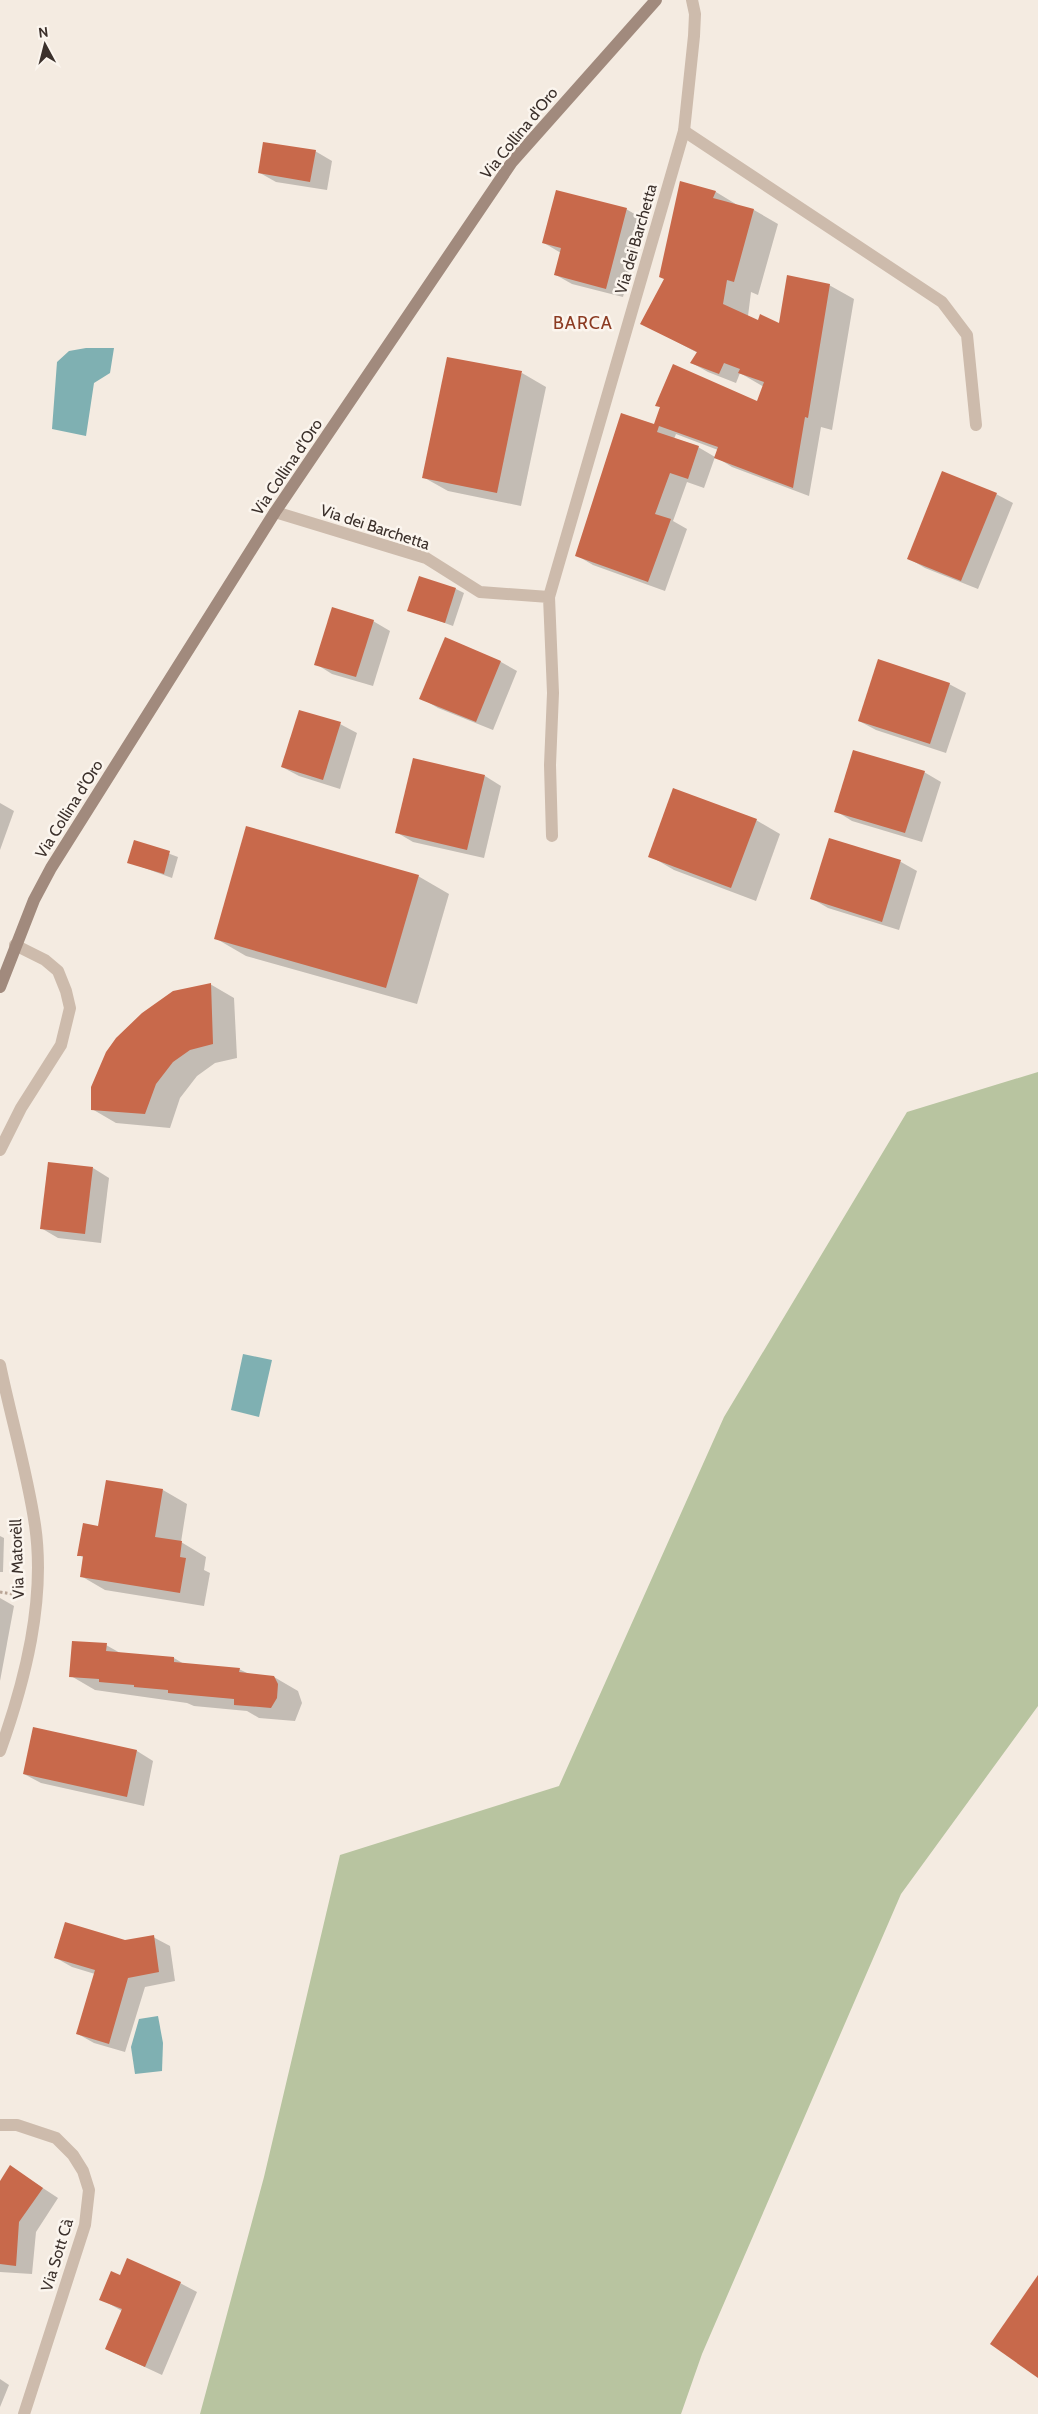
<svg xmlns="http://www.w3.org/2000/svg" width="1038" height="2414" viewBox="0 0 1038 2414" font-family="Cabin,sans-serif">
	<rect width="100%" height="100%" fill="#f4ebe1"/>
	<path fill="#b8c4a0" d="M1038 1072V1706L901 1894 702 2354 681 2414H200L264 2177 340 1855 559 1786 724 1417 907 1112Z"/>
	<g fill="#7fb0b2">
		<path d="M86 348H114L110 373 94 383 86 436 52 429 57 362 69 351Z"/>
		<path d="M243 1354 272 1360 259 1417 231 1410Z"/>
		<path d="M158 2016 163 2043 162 2071 135 2074 131 2047 139 2019Z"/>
	</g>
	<g fill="#0003">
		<path d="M315 151 332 161 327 190 276 182 260 173Z"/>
		<path d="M681 182 716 192 739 206 754 210 778 224 758 295 751 292 748 316 758 321 780 324 829 285 854 299 832 430 821 427 809 496 732 467 716 457 718 450 676 434 674 439 698 447 715 457 704 488 687 482 673 521 687 529 665 591 593 565 576 555 655 426 661 408 656 405 758 403 764 387 740 373 736 383 708 372 692 363 698 353 641 323 666 279Z"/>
		<path d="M626 209 643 219 623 297 572 284 556 275 561 253 544 243Z"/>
		<path d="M522 373 546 387 521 506 448 491 423 477Z"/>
		<path d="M996 494 1013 503 978 589 925 568 908 558Z"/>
		<path d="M456 589 464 593 453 626 409 610Z"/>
		<path d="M373 621 390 631 373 686 332 674 316 664Z"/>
		<path d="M446 639 501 662 517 671 493 730 438 708 421 698Z"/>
		<path d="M949 684 966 693 946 753 876 730 859 721Z"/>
		<path d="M340 724 357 733 340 789 299 776 282 767Z"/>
		<path d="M924 772 941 782 922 842 852 821 836 811Z"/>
		<path d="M485 776 501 786 484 858 413 842 396 832Z"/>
		<path d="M0 803 14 811 0 850Z"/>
		<path d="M756 820 780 834 756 901 674 870 650 856Z"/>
		<path d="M830 839 901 862 917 871 899 930 828 908 811 898Z"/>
		<path d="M135 841 178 857 172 878 128 862Z"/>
		<path d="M418 876 449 894 417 1004 246 956 215 938Z"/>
		<path d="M210 984 234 998 237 1058 215 1063 197 1076 180 1098 170 1128 116 1123 92 1109Z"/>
		<path d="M93 1168 109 1178 101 1243 58 1238 41 1228Z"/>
		<path d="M163 1490 187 1504 181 1542 206 1557 204 1570 210 1573 204 1606 105 1590 81 1576 84 1558 79 1555 99 1527Z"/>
		<path d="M0 1536 4 1538 3 1572H0Z"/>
		<path d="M0 1598 14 1606 0 1681Z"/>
		<path d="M106 1645 122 1654 174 1658 184 1664 239 1669 249 1674 274 1677 298 1691 302 1703 295 1721 259 1718 247 1711 194 1706 187 1703 95 1690 71 1676Z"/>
		<path d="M137 1751 153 1761 144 1806 41 1783 24 1774Z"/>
		<path d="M153 1937 170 1946 175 1981 145 1987 125 2052 94 2043 78 2034 95 1974 72 1967 56 1958Z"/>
		<path d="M11 2167 58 2198 36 2232 32 2274 0 2272V2183Z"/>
		<path d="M121 2277 180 2283 197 2292 162 2375 106 2349 122 2311 101 2299Z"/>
		<path d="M0 2379 9 2385 0 2407Z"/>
	</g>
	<g fill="#c8694b">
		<path d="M263 142 316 150 310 182 258 173Z"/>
		<path d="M680 181 716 191 713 198 754 209 734 282 727 280 723 304 758 320 760 314 779 323 787 275 830 284 808 418 805 417 793 488 714 458 718 447 659 426 657 432 699 446 688 479 670 473 655 514 671 519 648 582 575 556 621 413 654 424 660 407 655 406 673 364 757 401 764 382 738 373 740 369 724 363 719 374 690 363 697 352 640 324 664 279 659 277Z"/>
		<path d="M556 190 627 208 606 289 554 275 561 248 542 243Z"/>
		<path d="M447 357 522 371 497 493 422 478Z"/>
		<path d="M942 471 997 493 961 581 907 559Z"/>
		<path d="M419 576 456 588 445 623 407 611Z"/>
		<path d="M332 607 374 620 356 677 314 665Z"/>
		<path d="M445 637 501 661 476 722 419 699Z"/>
		<path d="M878 659 950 683 930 744 858 721Z"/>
		<path d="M299 710 341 722 323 780 281 767Z"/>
		<path d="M853 750 925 771 905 833 834 812Z"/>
		<path d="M413 758 485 775 467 850 395 833Z"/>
		<path d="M673 788 757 819 731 888 648 857Z"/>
		<path d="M246 826 419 875 386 988 214 939Z"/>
		<path d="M829 838 901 860 882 922 810 899Z"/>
		<path d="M134 840 170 851 164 874 127 863Z"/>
		<path d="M211 983 213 1044 190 1050 173 1062 156 1084 145 1114 91 1110V1087L106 1052 116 1038 142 1013 173 991Z"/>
		<path d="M48 1162 93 1167 85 1234 40 1229Z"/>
		<path d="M106 1480 163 1489 155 1537 182 1541 180 1557 186 1558 180 1593 80 1577 83 1556H77L83 1523 98 1526Z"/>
		<path d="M72 1641 107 1643 106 1651 174 1657V1662L240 1668 239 1672 274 1676 278 1684 277 1698 271 1708 234 1705V1699L168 1693V1690L134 1687V1685L99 1682V1679L69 1677Z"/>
		<path d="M33 1727 137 1750 127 1797 23 1774Z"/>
		<path d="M65 1922 125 1940 154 1935 159 1972 128 1978 109 2044 76 2034 95 1970 54 1958Z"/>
		<path d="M10 2165 43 2188 19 2222 16 2266 0 2264V2181Z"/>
		<path d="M127 2258 181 2282 145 2367 105 2349 122 2309 99 2300 111 2271 120 2275Z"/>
		<path d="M1038 2275V2378L990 2344Z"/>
	</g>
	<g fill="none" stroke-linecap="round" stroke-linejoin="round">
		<path stroke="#b9a596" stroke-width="3" stroke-dasharray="2.5 2.5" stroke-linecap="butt" d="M0 1592 12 1594"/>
		<path stroke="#cdbbac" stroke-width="12" d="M684 131 942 302 967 335 976 425"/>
		<g stroke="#cdbbac" stroke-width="12">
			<path d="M275 512 426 558 480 592 549 597 553 693 550 765 552 836"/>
			<path d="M549 597 684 131 694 36 695 14 692 0"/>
			<path d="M0 1150 21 1108 61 1045 70 1008 66 991 58 971 45 960 15 945"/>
			<path d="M0 1365C11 1418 27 1471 35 1525 46 1600 25 1681 0 1751"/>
			<path d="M0 2125H17L56 2138 73 2155 83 2171 89 2190 85 2225 24 2414"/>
		</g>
		<path stroke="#a18a7d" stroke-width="12" d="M0 987 34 900 51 868 275 512 512 162 656 0"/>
	</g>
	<g text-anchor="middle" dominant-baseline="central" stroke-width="5" stroke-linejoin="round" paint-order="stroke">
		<g font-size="16" fill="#3b302b" stroke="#fbf5ee">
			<text transform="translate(519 133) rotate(-51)">Via Collina d'Oro</text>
			<text transform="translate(636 239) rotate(-74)">Via dei Barchetta</text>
			<text transform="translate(287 467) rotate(-56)">Via Collina d'Oro</text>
			<text transform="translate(375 527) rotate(18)">Via dei Barchetta</text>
			<text transform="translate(69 809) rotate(-58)">Via Collina d'Oro</text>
			<text transform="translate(17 1559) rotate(-92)">Via Matorèll</text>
			<text transform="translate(57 2255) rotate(-73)">Via Sott Cà</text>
		</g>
		<g font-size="18" letter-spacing="1" fill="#8c3b22" stroke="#fbf5ee">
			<text x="583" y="323">BARCA</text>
		</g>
	</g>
	<g transform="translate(45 45) rotate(353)" stroke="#fbf5ee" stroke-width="4" paint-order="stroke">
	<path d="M0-4L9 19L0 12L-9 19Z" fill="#3b302b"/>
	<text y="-8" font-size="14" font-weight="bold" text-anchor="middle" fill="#3b302b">N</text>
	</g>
</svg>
